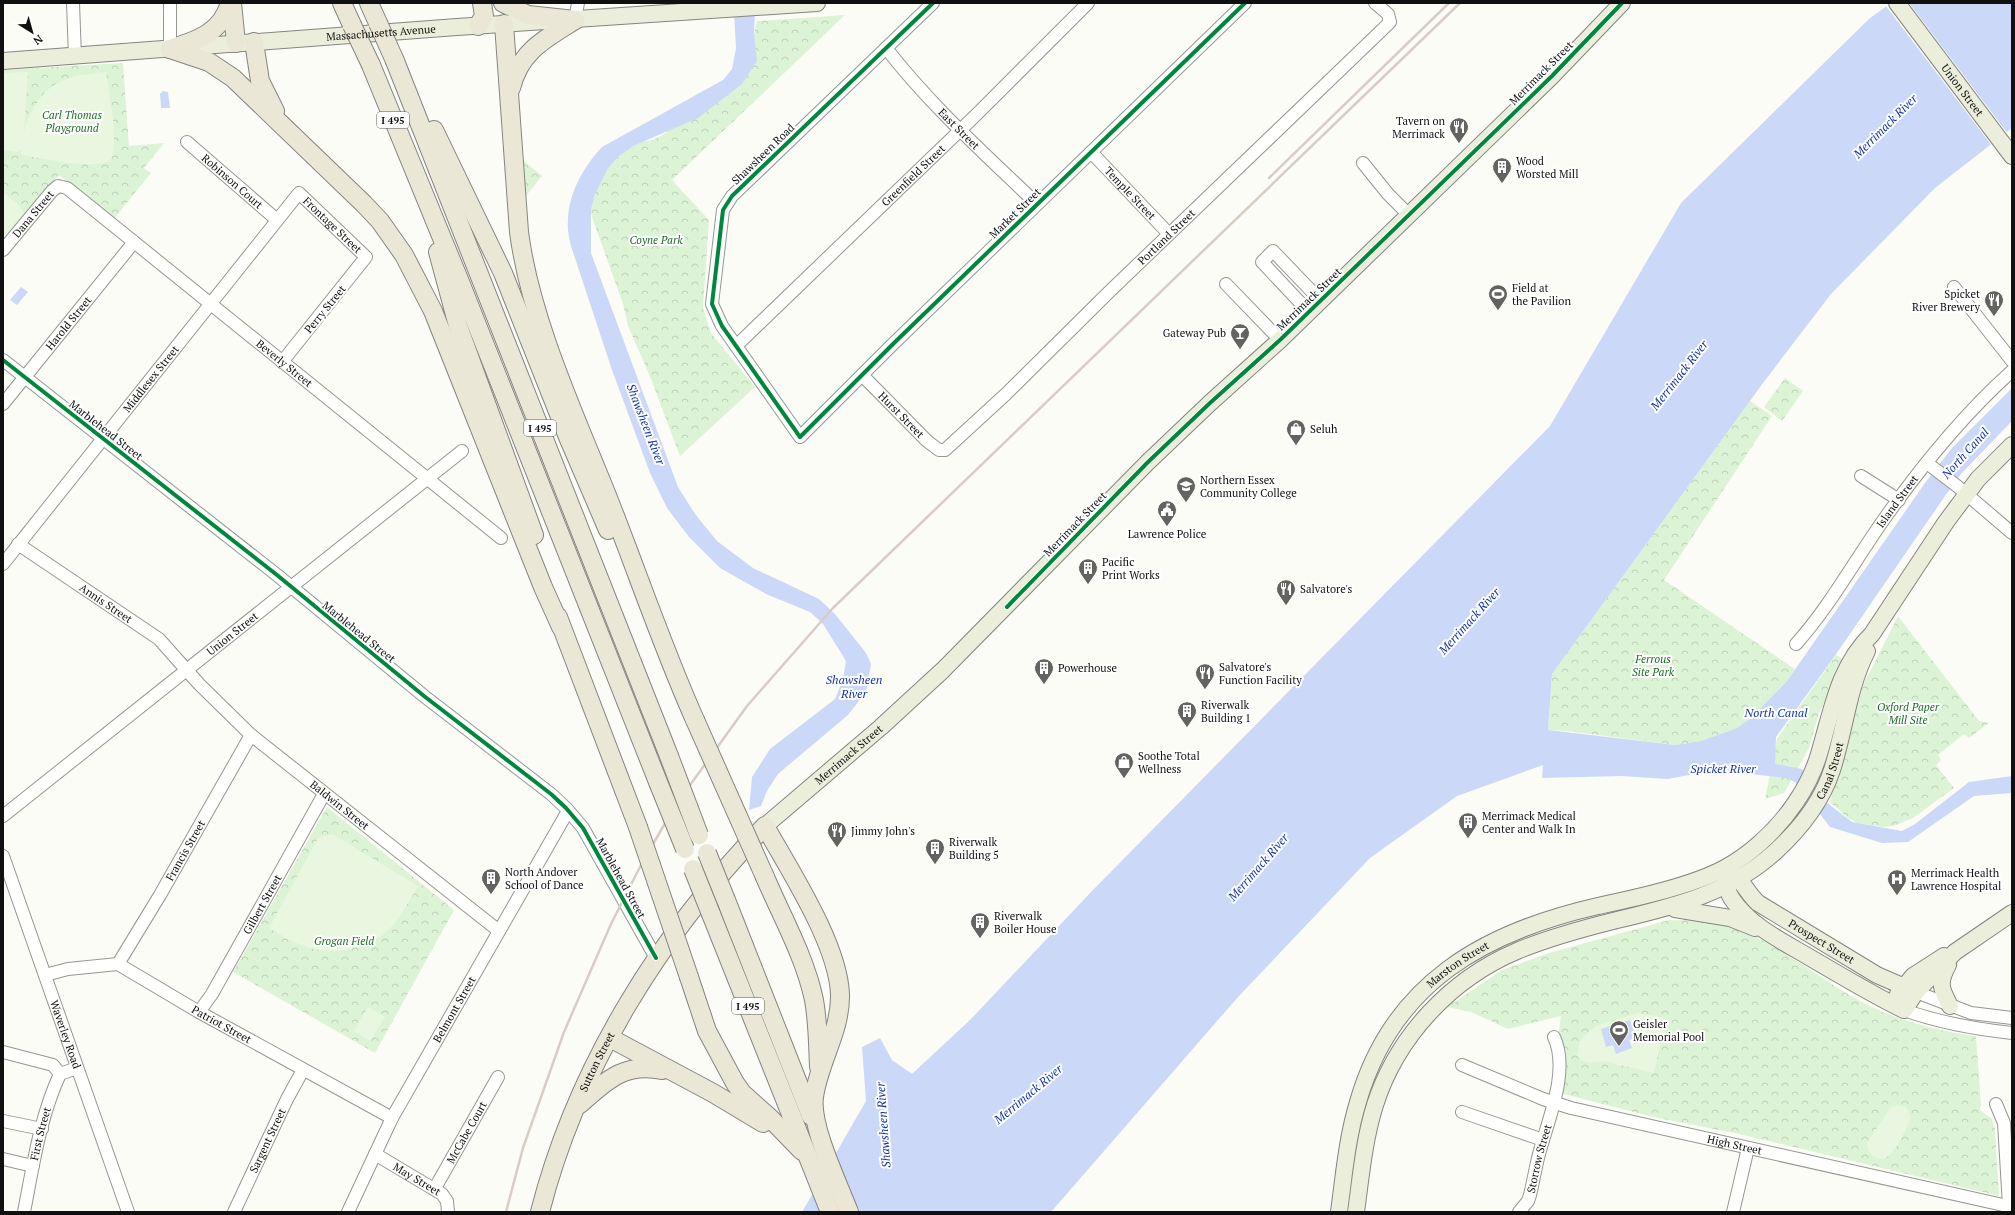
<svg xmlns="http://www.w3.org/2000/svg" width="2015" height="1215" viewBox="0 0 2015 1215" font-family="'PT Serif',serif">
	<defs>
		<pattern id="park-crowns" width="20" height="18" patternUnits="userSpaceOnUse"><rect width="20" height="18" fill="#ddf3d6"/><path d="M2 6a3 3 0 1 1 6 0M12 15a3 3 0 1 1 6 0" fill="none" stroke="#bdcfb7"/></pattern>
	</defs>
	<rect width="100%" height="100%" fill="#fcfcf7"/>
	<g fill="url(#park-crowns)">
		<path d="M845 15 672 180 709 220 703 308 711 333 755 387 680 456 649 374 628 326 623 304 592 217 590 209 604 160 639 142 653 140 666 133 749 57 757 21Z"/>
		<path d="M123 63 129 146 164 143 144 168 151 173 113 220 59 175 3 243V70Z"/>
		<path d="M523 160 542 176 526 196 523 194Z"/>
		<path d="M1785 378 1803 391 1782 421 1764 407Z"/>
		<path d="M1750 401 1772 416 1664 580 1795 669 1787 681 1750 719 1737 728 1701 741 1675 745 1567 731 1548 730 1552 674Z"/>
		<path d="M1898 616 1979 721 1989 723 1969 738 1964 734 1938 755 1941 760 1936 765 1954 788 1913 818 1894 826 1882 827 1858 823 1848 818 1830 802 1864 683Z"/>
		<path d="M1836 655 1845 661 1819 713 1809 748 1784 793 1765 799 1777 739Z"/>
		<path d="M327 807 454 910 375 1053 233 972Z"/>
		<path d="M1669 920C1683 921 1700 919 1714 921 1769 933 1818 981 1868 1005 1902 1022 1939 1031 1976 1036L1981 1104 1980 1110 1992 1119 1995 1129 1999 1196 1739 1134 1653 1117 1560 1093 1565 1053 1558 1037 1561 1016 1508 1029 1471 1012 1447 1007 1502 970 1549 953Z"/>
	</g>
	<g fill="#e9f7e0">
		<path d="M28 72 24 130C41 84 59 76 106 72 109 90 120 149 110 161 88 170 45 158 21 155V150L17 152 3 150V73Z"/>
		<path d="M3 192 18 204 24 213 3 239Z"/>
		<path d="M332 834 418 886C410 900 403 913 393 925 385 935 373 942 360 946 323 958 300 947 269 928L318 838Z"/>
		<path d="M368 1007 385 1017 370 1041 354 1031Z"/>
		<path d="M1638 1013 1666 1018 1654 1073 1603 1061 1589 1063 1583 1061 1577 1055 1581 1039 1596 1026Z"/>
		<path d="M1898 1105C1908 1107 1912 1112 1909 1123 1903 1133 1891 1168 1874 1157 1870 1154 1867 1148 1867 1143L1890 1108Z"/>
	</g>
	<g fill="#cbd8f8">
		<path d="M1891 3H2012V128L1935 188 1831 294 1763 383 1552 674 1548 730 1675 745 1701 741 1737 728 1750 719 1787 681 1925 483 1952 448 2012 388V421L1961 474 1945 496 1832 660 1776 737 1775 764 1802 769 1826 802 1852 822 1902 831 1915 824 1969 782 2012 776V793L1974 796 1908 842 1882 843 1830 827 1795 782 1787 778 1715 770 1668 779 1621 776 1542 778 1543 765 1457 796 1370 858 1238 997 1051 1212H802L866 1101 862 1047 880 1038 892 1060 912 1074 971 1019 1091 892 1550 426 1681 203 1870 18Z"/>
		<path d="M734 12H755L754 34 757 61 742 84 698 118 633 146 619 156 608 168 595 194 591 209V253L678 487 695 514 717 541 753 568 819 599 835 614 866 653 871 664 866 692 848 715 778 774 767 791 761 806 749 810 752 777 770 749 835 699 843 679 846 661 823 624 810 612 766 594 720 568 689 537 667 508 650 473 612 370 570 243C569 236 567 228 568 221 568 194 584 166 602 147L723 80 732 69 736 48Z"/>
		<path d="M162 91 168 92 170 108H161L160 93H162Z"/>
		<path d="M21 287 28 292 17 305 10 300Z"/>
		<path d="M1630 1020 1636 1038 1629 1040 1632 1048 1616 1054 1613 1045 1606 1047 1601 1029Z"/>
	</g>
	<path fill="#fcfcf7" d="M1888 3H1909L2008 134 1992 146 1885 5Z"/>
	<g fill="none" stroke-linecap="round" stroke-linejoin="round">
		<defs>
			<g id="minor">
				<path d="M73 3 75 57"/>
				<path d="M933 3 732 196 723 210 712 304 722 326 800 437 893 344 1245 3"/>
				<path d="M575 20 578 3"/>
				<path id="s1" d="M886 48C930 105 986 155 1037 204"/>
				<path d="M170 49V3"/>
				<path id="s2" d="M187 142 277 220"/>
				<path id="s3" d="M1091 152 1169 234"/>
				<path d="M1363 163 1388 194 1409 215"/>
				<path id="s4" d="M3 250 52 191 58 186 67 188 501 538"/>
				<path d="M1226 284 1280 340"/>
				<path d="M1954 287 2012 361"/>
				<path d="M1309 312 1262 262 1273 251 1320 300"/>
				<path id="s5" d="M736 346 977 114 1088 3"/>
				<path d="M3 360 277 575 424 696 551 794 566 808 583 828 656 958"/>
				<path id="s6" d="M862 375 927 441 939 450H945L1006 394 1110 291 1383 29 1390 22 1388 14 1375 3"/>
				<path id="s7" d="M3 404 134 242"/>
				<path d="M1927 463 1957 486 2012 533"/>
				<path d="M1861 476 1899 500"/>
				<path id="s8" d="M18 544 159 639 199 684 251 735 499 931"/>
				<path id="s9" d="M3 564 299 193 366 257 282 362"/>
				<path id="s10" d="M1796 644C1831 605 1856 558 1887 515 1924 463 1964 414 2012 371"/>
				<path id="s11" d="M3 816 462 451"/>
				<path id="s12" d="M3 856 128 1212"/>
				<path id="s13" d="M118 964 160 895 251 735"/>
				<path id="s14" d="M45 975 68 969 118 964 199 1012 392 1118"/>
				<path d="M1916 992 1971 1013 2012 1018"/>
				<path d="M1904 1010C1940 1023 1975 1029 2012 1033"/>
				<path id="s15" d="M199 1012 212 994 324 794"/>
				<path d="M3 1052 53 1065 60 1074"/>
				<path id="s16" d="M1462 1065 1543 1099 1571 1108 2012 1207"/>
				<path d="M1996 1104 2004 1123 2009 1206 2007 1212"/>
				<path d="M1462 1112 1543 1140"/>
				<path d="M3 1121 42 1129"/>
				<path id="s17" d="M375 1154 442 1194 447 1201 448 1212"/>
				<path d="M3 1159 33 1166"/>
				<path id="s18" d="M435 1188 498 1077"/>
				<path id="s19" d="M24 1212C33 1166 40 1117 60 1074L77 1068"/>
				<path id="s20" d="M234 1212 287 1099 303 1070"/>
				<path id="s21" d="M348 1212 392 1118 568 811"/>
				<path id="s22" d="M1519 1212 1528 1201 1530 1195C1534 1179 1536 1163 1541 1147 1550 1115 1569 1069 1554 1037"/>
				<path d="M1733 1212 1748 1148"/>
			</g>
			<g id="major">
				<path id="s23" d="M1897 3 2012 156"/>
				<path id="s24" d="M3 61 457 27 817 3"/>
				<path id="s25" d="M765 826 881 727 943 670 1148 462 1210 403 1280 340 1552 76 1622 3"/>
				<path id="s26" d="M1732 873C1743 881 1748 894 1758 903L1877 975 1916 992"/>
				<path d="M1726 876C1726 884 1727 892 1732 899 1750 926 1782 941 1809 957 1840 975 1871 994 1904 1010L1916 992 1955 952 2012 913"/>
				<path d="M1675 909 1730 918 1755 928"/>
				<path d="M1948 965C1938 983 1941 989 1950 1006"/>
				<path d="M1898 994 1913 976 1944 956"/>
				<path id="s27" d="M1339 1212C1344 1175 1347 1138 1358 1102 1392 983 1484 932 1598 906 1635 898 1692 886 1725 868 1738 861 1750 852 1760 843 1786 820 1809 788 1819 754 1832 711 1838 667 1872 634L1946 522 1978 479 2012 445"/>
				<path id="s28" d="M1356 1212C1361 1176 1364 1140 1375 1105 1397 1036 1451 979 1517 951 1548 938 1581 929 1613 921 1672 907 1729 894 1775 852 1799 830 1822 801 1832 770 1845 730 1848 688 1867 651"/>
			</g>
			<g id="highway">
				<path d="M232 3 236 43"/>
				<path d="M342 3 352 25"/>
				<path d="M369 3 378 23"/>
				<path d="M503 3 528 15 575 20"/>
				<path d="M504 24 519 232C530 317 572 409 604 488 635 565 661 644 695 720"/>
				<path d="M478 26 484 16 482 3"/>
				<path d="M254 42 260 81 275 111"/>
				<path d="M170 49 209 62 233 78 364 204 380 221 404 255 433 311 543 587 561 627"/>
				<path d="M170 49C198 40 221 33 230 3"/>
				<path d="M395 61 669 756"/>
				<path d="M371 65 458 277 658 782"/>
				<path d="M511 88C520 51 545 39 575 20"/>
				<path d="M434 130 503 273 568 437 608 530"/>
				<path d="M438 252 458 326 534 535"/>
				<path d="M558 617 638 827"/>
				<path d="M765 877C782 917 805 957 814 1000 818 1022 818 1044 819 1067"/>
				<path d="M726 900 811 1116"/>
				<path d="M711 914 830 1212"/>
				<path d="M689 977 707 1031 735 1083 742 1093 770 1118 802 1151"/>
				<path d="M610 1038 713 1093 763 1123"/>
				<path d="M580 1104C606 1081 624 1062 662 1070"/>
				<path id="s29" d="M540 1212C577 1067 661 933 765 826 790 871 838 944 840 994 841 1031 819 1061 814 1097 810 1126 838 1183 849 1212"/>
			</g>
		</defs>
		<use href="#minor" stroke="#969694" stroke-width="14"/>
		<use href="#major" stroke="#848481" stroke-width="18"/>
		<use href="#highway" stroke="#848481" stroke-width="20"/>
		<use href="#minor" stroke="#fffffe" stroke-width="12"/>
		<use href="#major" stroke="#ebeeda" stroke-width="16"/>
		<use href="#highway" stroke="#ebe7d7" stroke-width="18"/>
		<g stroke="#d9ccc5" stroke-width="2.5">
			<path d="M1269 178 1449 3"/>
			<path d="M506 1212 523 1148 564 1032 611 924 642 863 675 806 747 706 833 608 1460 3"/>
		</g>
		<defs>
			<g id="highway-bridge">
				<path d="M378 23 395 61"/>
				<path d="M352 25 371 65"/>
				<path d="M695 720 765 877"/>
				<path d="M669 756 699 835"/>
				<path d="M658 782 685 849"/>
				<path d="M638 827 689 977"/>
				<path d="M707 853 726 900"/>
				<path d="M693 869 711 914"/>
			</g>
		</defs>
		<use href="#highway-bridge" stroke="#848481" stroke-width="20" stroke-linecap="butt"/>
		<use href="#highway-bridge" stroke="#ebe7d7" stroke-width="18"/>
		<defs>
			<g id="cycleway">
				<path d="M933 3 732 196 723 210 712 304 722 326 800 437 893 344 1245 3"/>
				<path d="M3 360 277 575 424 696 551 794 566 808 583 828 656 958"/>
				<path d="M1007 607 1148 462 1210 403 1280 340 1552 76 1622 3"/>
			</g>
		</defs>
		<use href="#cycleway" stroke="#fff" stroke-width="6"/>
		<use href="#cycleway" stroke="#00873e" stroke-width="4"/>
	</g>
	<defs>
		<symbol id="restaurant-pin" viewBox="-11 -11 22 30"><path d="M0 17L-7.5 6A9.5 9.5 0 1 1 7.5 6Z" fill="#636361" stroke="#fff"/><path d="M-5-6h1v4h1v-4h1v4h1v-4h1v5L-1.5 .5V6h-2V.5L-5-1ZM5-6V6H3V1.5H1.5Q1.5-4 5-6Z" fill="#fff"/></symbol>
		<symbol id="building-pin" viewBox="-11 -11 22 30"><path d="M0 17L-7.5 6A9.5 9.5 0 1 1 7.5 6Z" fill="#636361" stroke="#fff"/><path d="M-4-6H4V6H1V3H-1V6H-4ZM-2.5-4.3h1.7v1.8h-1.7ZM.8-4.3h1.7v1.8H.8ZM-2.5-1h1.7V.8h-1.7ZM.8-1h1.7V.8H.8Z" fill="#fff"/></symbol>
		<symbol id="stadium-pin" viewBox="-11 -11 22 30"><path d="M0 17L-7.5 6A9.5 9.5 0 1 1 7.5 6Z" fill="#636361" stroke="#fff"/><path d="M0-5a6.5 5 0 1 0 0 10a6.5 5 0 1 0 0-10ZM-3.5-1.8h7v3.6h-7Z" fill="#fff"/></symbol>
		<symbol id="bar-pin" viewBox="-11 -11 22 30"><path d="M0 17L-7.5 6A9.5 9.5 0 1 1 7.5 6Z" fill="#636361" stroke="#fff"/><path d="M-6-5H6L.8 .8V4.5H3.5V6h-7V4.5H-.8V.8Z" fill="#fff"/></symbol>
		<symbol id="shop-pin" viewBox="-11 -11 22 30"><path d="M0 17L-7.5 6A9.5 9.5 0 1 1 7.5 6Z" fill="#636361" stroke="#fff"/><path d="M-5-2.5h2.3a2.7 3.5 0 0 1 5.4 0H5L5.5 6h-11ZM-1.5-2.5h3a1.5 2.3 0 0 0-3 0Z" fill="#fff"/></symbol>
		<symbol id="university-pin" viewBox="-11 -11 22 30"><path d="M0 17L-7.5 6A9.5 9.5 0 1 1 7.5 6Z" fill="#636361" stroke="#fff"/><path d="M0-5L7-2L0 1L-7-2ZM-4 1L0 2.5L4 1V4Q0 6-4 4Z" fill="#fff"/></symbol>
		<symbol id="civic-pin" viewBox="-11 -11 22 30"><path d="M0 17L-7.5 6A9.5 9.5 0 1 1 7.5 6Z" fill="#636361" stroke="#fff"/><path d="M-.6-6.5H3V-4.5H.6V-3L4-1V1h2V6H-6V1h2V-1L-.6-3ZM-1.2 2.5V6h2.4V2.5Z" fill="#fff"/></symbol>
		<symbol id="hospital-pin" viewBox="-11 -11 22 30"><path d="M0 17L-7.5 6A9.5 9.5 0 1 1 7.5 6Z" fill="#636361" stroke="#fff"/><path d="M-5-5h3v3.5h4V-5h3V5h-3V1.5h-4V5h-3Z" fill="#fff"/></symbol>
	</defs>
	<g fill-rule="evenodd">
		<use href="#restaurant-pin" x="1448" y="116" width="22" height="30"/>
		<use href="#building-pin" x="1491" y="156" width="22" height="30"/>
		<use href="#stadium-pin" x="1487" y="283" width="22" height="30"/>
		<use href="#restaurant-pin" x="1983" y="289" width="22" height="30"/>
		<use href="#bar-pin" x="1229" y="322" width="22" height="30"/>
		<use href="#shop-pin" x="1285" y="418" width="22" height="30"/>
		<use href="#university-pin" x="1175" y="475" width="22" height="30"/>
		<use href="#civic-pin" x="1156" y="499" width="22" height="30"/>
		<use href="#building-pin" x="1077" y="557" width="22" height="30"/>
		<use href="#restaurant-pin" x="1275" y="578" width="22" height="30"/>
		<use href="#building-pin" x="1033" y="657" width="22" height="30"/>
		<use href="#restaurant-pin" x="1194" y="662" width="22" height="30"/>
		<use href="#building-pin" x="1176" y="700" width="22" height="30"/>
		<use href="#shop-pin" x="1113" y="751" width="22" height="30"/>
		<use href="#building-pin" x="1457" y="811" width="22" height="30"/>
		<use href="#restaurant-pin" x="826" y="820" width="22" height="30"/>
		<use href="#building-pin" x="924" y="837" width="22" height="30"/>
		<use href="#building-pin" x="480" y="867" width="22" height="30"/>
		<use href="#hospital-pin" x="1886" y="868" width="22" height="30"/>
		<use href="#building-pin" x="969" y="911" width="22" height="30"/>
		<use href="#stadium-pin" x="1608" y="1019" width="22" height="30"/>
	</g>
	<g text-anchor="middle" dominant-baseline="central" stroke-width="4" stroke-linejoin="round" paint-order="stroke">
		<g fill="#fff" stroke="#585858" stroke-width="1">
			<rect x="377" y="112" width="32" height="16" rx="3"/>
			<rect x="524" y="420" width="32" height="16" rx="3"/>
			<rect x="732" y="998" width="32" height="16" rx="3"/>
		</g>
		<g font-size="10" font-weight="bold" fill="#101010">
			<text x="393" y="120">I 495</text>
			<text x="540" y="428">I 495</text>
			<text x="748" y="1006">I 495</text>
		</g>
		<g font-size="11" fill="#101010" stroke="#fff">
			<text stroke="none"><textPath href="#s24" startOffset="379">Massachusetts Avenue</textPath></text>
			<text transform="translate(1541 73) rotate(-45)">Merrimack Street</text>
			<text stroke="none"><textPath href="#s23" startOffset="109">Union Street</textPath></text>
			<text stroke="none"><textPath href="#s1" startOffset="109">East Street</textPath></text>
			<text transform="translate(763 154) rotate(-44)">Shawsheen Road</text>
			<text stroke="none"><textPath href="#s5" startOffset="246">Greenfield Street</textPath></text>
			<text stroke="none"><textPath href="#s2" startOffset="60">Robinson Court</textPath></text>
			<text stroke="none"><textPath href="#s3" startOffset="57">Temple Street</textPath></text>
			<text transform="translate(1015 213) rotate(-44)">Market Street</text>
			<text stroke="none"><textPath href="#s4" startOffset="47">Dana Street</textPath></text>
			<text stroke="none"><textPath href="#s9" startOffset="521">Frontage Street</textPath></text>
			<text stroke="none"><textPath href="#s6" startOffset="421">Portland Street</textPath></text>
			<text transform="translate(1309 299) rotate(-44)">Merrimack Street</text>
			<text transform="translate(325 309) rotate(-51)">Perry Street</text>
			<text stroke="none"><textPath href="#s7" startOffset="104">Harold Street</textPath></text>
			<text stroke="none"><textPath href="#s4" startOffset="373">Beverly Street</textPath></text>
			<text stroke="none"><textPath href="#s9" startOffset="237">Middlesex Street</textPath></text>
			<text stroke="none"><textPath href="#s6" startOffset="56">Hurst Street</textPath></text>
			<text transform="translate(106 430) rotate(38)">Marblehead Street</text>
			<text stroke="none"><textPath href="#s10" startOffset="175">Island Street</textPath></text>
			<text transform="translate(1075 524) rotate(-46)">Merrimack Street</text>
			<text stroke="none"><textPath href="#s8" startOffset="106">Annis Street</textPath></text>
			<text transform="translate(359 632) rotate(39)">Marblehead Street</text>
			<text stroke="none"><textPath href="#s11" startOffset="293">Union Street</textPath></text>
			<text stroke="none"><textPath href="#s25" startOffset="110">Merrimack Street</textPath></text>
			<text stroke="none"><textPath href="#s28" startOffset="703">Canal Street</textPath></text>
			<text stroke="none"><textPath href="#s8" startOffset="416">Baldwin Street</textPath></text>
			<text stroke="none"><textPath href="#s13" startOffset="132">Francis Street</textPath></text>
			<text transform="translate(621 878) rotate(61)">Marblehead Street</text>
			<text stroke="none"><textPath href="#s15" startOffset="125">Gilbert Street</textPath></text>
			<text stroke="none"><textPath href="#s26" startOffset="114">Prospect Street</textPath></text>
			<text stroke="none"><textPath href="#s27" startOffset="286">Marston Street</textPath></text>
			<text stroke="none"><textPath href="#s21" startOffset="229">Belmont Street</textPath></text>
			<text stroke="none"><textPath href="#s14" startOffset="194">Patriot Street</textPath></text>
			<text stroke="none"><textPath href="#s12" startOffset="189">Waverley Road</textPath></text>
			<text stroke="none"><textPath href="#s29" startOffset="161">Sutton Street</textPath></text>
			<text stroke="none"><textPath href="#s18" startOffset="64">McCabe Court</textPath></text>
			<text stroke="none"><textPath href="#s19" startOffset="80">First Street</textPath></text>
			<text stroke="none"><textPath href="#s20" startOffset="79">Sargent Street</textPath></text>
			<text stroke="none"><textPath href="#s16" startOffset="285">High Street</textPath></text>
			<text stroke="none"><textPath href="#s22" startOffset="58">Storrow Street</textPath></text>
			<text stroke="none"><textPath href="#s17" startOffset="49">May Street</textPath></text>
		</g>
		<g font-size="11" font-style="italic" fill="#1d6c27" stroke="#fff">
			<text x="72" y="115">Carl Thomas<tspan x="72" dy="13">Playground</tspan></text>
			<text x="656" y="240">Coyne Park</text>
			<text x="1653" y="659">Ferrous<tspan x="1653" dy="13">Site Park</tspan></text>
			<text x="1908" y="707">Oxford Paper<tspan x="1908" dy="13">Mill Site</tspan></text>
			<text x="344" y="941">Grogan Field</text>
		</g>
		<g font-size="11" fill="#101010" stroke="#fff" text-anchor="start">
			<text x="1445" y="121" text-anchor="end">Tavern on<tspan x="1445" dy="13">Merrimack</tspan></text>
			<text x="1516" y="161">Wood<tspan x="1516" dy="13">Worsted Mill</tspan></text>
			<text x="1512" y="288">Field at<tspan x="1512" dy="13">the Pavilion</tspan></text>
			<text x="1980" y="294" text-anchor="end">Spicket<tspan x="1980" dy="13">River Brewery</tspan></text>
			<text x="1226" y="333" text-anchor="end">Gateway Pub</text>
			<text x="1310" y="429">Seluh</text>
			<text x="1200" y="480">Northern Essex<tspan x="1200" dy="13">Community College</tspan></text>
			<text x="1167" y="534" text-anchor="middle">Lawrence Police</text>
			<text x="1102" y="562">Pacific<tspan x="1102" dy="13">Print Works</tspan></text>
			<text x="1300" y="589">Salvatore's</text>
			<text x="1219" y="667">Salvatore's<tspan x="1219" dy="13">Function Facility</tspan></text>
			<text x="1058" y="668">Powerhouse</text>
			<text x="1201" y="705">Riverwalk<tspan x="1201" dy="13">Building 1</tspan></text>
			<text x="1138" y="756">Soothe Total<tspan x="1138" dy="13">Wellness</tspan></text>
			<text x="1482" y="816">Merrimack Medical<tspan x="1482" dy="13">Center and Walk In</tspan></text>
			<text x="851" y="831">Jimmy John's</text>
			<text x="949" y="842">Riverwalk<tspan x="949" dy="13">Building 5</tspan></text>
			<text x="505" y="872">North Andover<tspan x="505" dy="13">School of Dance</tspan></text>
			<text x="1911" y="873">Merrimack Health<tspan x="1911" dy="13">Lawrence Hospital</tspan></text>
			<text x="994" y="916">Riverwalk<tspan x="994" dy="13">Boiler House</tspan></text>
			<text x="1633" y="1024">Geisler<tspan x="1633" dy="13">Memorial Pool</tspan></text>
		</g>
		<g font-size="12" font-style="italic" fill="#1334a9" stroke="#fff">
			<text transform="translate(1885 126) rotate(-45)">Merrimack River</text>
			<text transform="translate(1679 375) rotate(-52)">Merrimack River</text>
			<text transform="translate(646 424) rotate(69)">Shawsheen River</text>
			<text transform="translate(1965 453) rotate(-48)">North Canal</text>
			<text transform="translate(1469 621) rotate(-48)">Merrimack River</text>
			<text x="854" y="679">Shawsheen<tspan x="854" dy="14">River</tspan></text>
			<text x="1776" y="712">North Canal</text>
			<text x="1723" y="768">Spicket River</text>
			<text transform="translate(1258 867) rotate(-49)">Merrimack River</text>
			<text transform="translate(1028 1094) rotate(-40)">Merrimack River</text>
			<text transform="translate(883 1125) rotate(-94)">Shawsheen River</text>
		</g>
	</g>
	<rect width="2015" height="1215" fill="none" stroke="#101010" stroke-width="8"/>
	<g transform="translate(32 32) rotate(143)" stroke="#ffffff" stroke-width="3" paint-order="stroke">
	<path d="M0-3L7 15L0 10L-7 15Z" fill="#101010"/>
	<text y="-6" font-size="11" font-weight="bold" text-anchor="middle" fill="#101010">N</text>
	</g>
</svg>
